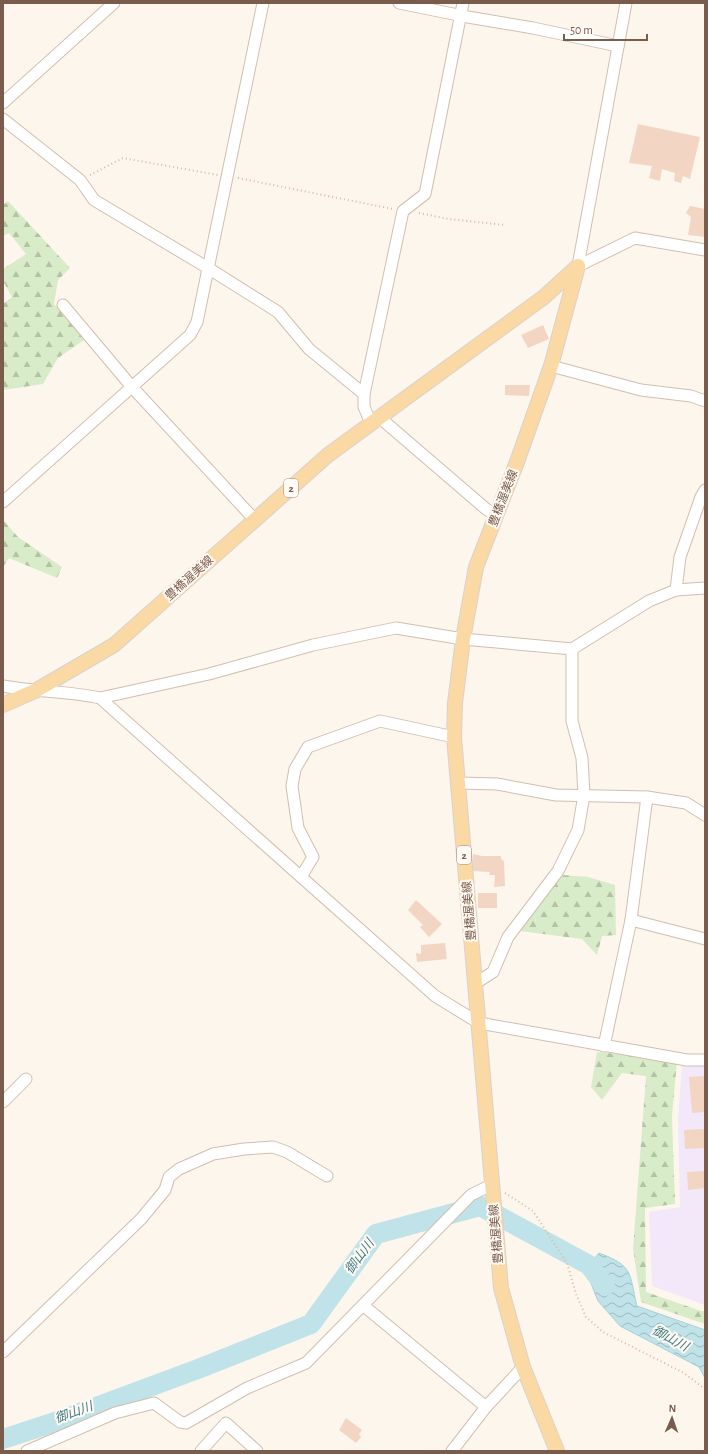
<svg xmlns="http://www.w3.org/2000/svg" width="708" height="1454" viewBox="0 0 708 1454" font-family="'Alegreya Sans','Noto Sans JP',sans-serif">
	<defs>
		<pattern id="forest-firs" width="22" height="20" patternUnits="userSpaceOnUse"><rect width="22" height="20" fill="#d8ecc9"/><path d="M5 1l3.5 6h-7zM16 11l3.5 6h-7z" fill="#b4c2a5"/></pattern>
		<pattern id="water-waves" width="16" height="10" patternUnits="userSpaceOnUse"><rect width="16" height="10" fill="#bfe3e8"/><path d="M0 5q4-4 8 0t8 0" fill="none" stroke="#a0bbbe"/></pattern>
	</defs>
	<rect width="100%" height="100%" fill="#fdf6ec"/>
	<path fill="#f3e8fa" d="M682 1064H705V1305L652 1286 649 1212 680 1207 678 1118Z"/>
	<g fill="url(#forest-firs)">
		<path d="M8 201 70 268 58 280 54 304 87 338 58 358 43 384 3 390V304L12 297 3 281V269L26 254 9 233 3 236V205Z"/>
		<path d="M3 520 18 537 62 567 57 578 9 558 3 567Z"/>
		<path d="M562 875 588 877 615 885 616 935 602 936 597 955 582 939 520 931Z"/>
		<path d="M597 1052 677 1060 672 1117 675 1204 645 1208 646 1292 701 1311H705V1324L641 1302 633 1249 646 1076 622 1073 602 1100 591 1087Z"/>
	</g>
	<path fill="url(#water-waves)" stroke="#a5d3da" d="M599 1253C634 1266 629 1273 637 1306L705 1330V1378L699 1367 620 1326 598 1301 590 1281 589 1265Z"/>
	<g fill="none" stroke-linecap="round" stroke-linejoin="round">
		<path stroke="#bfe3e8" stroke-width="20" d="M3 1439 58 1421 198 1369 311 1324 376 1234 480 1206 589 1265 605 1286"/>
	</g>
	<g fill="#f3d5c3">
		<path d="M638 124 700 137 690 179 683 176 681 183 674 181 675 173 662 169 660 181 649 178 652 166 629 163Z"/>
		<path d="M690 206 705 209V237L688 235 691 217 686 213Z"/>
		<path d="M543 325 549 339 528 348 521 335Z"/>
		<path d="M505 385H530L529 396 505 395Z"/>
		<path d="M473 854 482 856H501V859L504 861 505 886 494 887 495 875H489L490 872 472 871Z"/>
		<rect x="478" y="893" width="19" height="15"/>
		<path d="M416 900 442 924 429 937 420 927 423 925 408 910Z"/>
		<path d="M445 943 447 959 417 962 416 953 421 954V945Z"/>
		<path d="M705 1076V1112L692 1113 689 1077Z"/>
		<path d="M705 1129V1148L685 1149 684 1130Z"/>
		<path d="M705 1171V1188L688 1190 687 1172Z"/>
		<path d="M346 1418 362 1430 359 1434 361 1437 356 1443 339 1430Z"/>
	</g>
	<g fill="none" stroke-linecap="round" stroke-linejoin="round">
		<defs>
			<g id="minor">
				<path d="M399 3 468 17 533 28 618 46"/>
				<path d="M3 103 114 3"/>
				<path d="M3 119 80 180 94 200 208 268 278 312 309 349 364 394V407L371 423"/>
				<path d="M578 266 626 3"/>
				<path d="M578 266 635 238 705 250"/>
				<path d="M63 305 132 387 255 520"/>
				<path d="M551 366 641 390 691 396 705 401"/>
				<path d="M364 394 403 211 425 194 463 3"/>
				<path d="M379 417 486 509 496 515"/>
				<path d="M3 502 190 335 197 322 263 3"/>
				<path d="M676 590 680 557 701 497 705 490"/>
				<path d="M3 686C35 692 68 691 100 698L435 996 479 1023 687 1060H705"/>
				<path d="M100 698 209 674 313 645 396 628 463 639 572 649 649 601 676 590 705 588"/>
				<path d="M458 783 497 784 556 795 647 797 686 803 705 815"/>
				<path d="M301 877 313 857 298 828 292 786 295 769 308 747 380 721 454 737"/>
				<path d="M631 920 705 939"/>
				<path d="M476 983 493 972 508 937 558 871 578 830 584 795 582 758 572 721V649"/>
				<path d="M604 1046 631 920 647 797"/>
				<path d="M3 1102 26 1079"/>
				<path d="M364 1306 486 1407"/>
				<path d="M3 1352 141 1219 165 1190 169 1177 179 1169 213 1154 244 1149 273 1147 287 1152 327 1176"/>
				<path d="M27 1451 115 1413 154 1403 180 1422 186 1423 247 1388 306 1363 471 1195 491 1185"/>
				<path d="M201 1451 226 1423 257 1451"/>
				<path d="M452 1451 486 1407 523 1367"/>
			</g>
			<g id="major">
				<path d="M3 705 35 691 114 645 328 455 544 297 578 266"/>
				<path d="M557 1451 523 1367 501 1288 454 737 455 703 463 639 476 567 517 462 551 366 578 266"/>
			</g>
		</defs>
		<use href="#minor" stroke="#d1beb0" stroke-width="13"/>
		<use href="#major" stroke="#dad1cd" stroke-width="16"/>
		<g stroke="#d9b8a5" stroke-width="2" stroke-dasharray="1 3" stroke-linecap="butt">
			<path d="M90 175 123 158 218 175"/>
			<path d="M238 178 393 209"/>
			<path d="M419 213 449 219 505 225"/>
			<path d="M505 1193 533 1211 567 1263 576 1294 586 1317 603 1332 684 1373 705 1389"/>
		</g>
		<use href="#minor" stroke="#fff" stroke-width="11"/>
		<use href="#major" stroke="#fbd9a5" stroke-width="14"/>
	</g>
	<g text-anchor="middle" dominant-baseline="central" stroke-width="4" stroke-linejoin="round" paint-order="stroke">
		<g fill="#fffaf3" stroke="#a28b7f" stroke-width="1">
			<rect x="284" y="479" width="14" height="18" rx="3"/>
			<rect x="457" y="846" width="14" height="18" rx="3"/>
		</g>
		<g font-size="11" font-weight="bold" fill="#7a5c4d">
			<text x="291" y="488">2</text>
			<text x="464" y="855">2</text>
		</g>
		<g font-size="12" fill="#7a5c4d" stroke="#fffaf3">
			<text transform="translate(503 498) rotate(-69)">豊橋渥美線</text>
			<text transform="translate(189 578) rotate(-42)">豊橋渥美線</text>
			<text transform="translate(469 911) rotate(-95)">豊橋渥美線</text>
			<text transform="translate(496 1234) rotate(-95)">豊橋渥美線</text>
		</g>
		<g font-size="13" font-style="italic" fill="#437c86" stroke="#fffaf3">
			<text transform="translate(360 1257) rotate(-54)">御山川</text>
			<text transform="translate(670 1339) rotate(28)">御山川</text>
			<text transform="translate(74 1413) rotate(-20)">御山川</text>
		</g>
	</g>
	<rect width="708" height="1454" fill="none" stroke="#7a5c4d" stroke-width="8"/>
	<g transform="translate(672 1418) rotate(2)" stroke="#fffaf3" stroke-width="3" paint-order="stroke">
	<path d="M0-3L7 15L0 10L-7 15Z" fill="#7a5c4d"/>
	<text y="-6" font-size="11" font-weight="bold" text-anchor="middle" fill="#7a5c4d">N</text>
	</g>
	<path d="M564 34v6h83v-6" fill="none" stroke="#7a5c4d" stroke-width="2"/>
	<text x="570" y="34" font-size="12" fill="#7a5c4d" stroke="#fffaf3" stroke-width="3" paint-order="stroke">50 m</text>
</svg>
